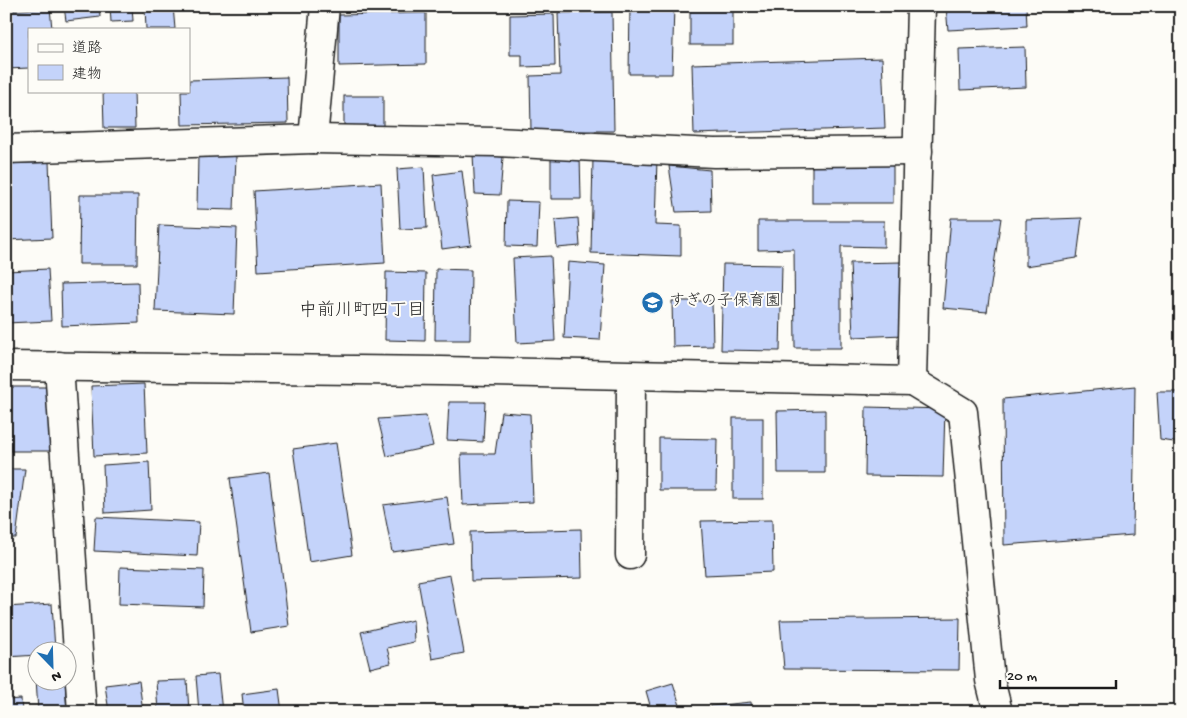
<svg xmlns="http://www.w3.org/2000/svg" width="1187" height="718" viewBox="0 0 1187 718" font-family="'Gochi Hand','Klee One',sans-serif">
	<rect width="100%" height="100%" fill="#fdfcf7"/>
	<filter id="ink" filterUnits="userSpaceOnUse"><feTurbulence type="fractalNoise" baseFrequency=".02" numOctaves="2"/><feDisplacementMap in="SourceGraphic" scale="10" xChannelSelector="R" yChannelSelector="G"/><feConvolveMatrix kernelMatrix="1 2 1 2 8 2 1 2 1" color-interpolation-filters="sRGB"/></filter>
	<g filter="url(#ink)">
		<g fill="#c4d3fa" stroke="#1c1c1c">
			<path d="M64 6H99L100 17 66 21Z"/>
			<path d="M110 6H132L133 21 111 22Z"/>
			<path d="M173 6 175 29H146L145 7Z"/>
			<path d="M630 6H674L672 74H629Z"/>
			<rect x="690" y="6" width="43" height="39"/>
			<path d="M946 6H1026L1027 26 948 30Z"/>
			<path d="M50 8 52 29H29V68L6 69V11Z"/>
			<path d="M612 12 614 131H531L530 76 560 75 558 13Z"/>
			<path d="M426 13V64L339 66V15Z"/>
			<path d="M554 14 555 66 522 67V55H510V15Z"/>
			<path d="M1025 47 1026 87 960 90 959 49Z"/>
			<path d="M882 58 885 128 694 134 692 64Z"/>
			<path d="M287 77 288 123 182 125 181 91H189V80Z"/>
			<path d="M103 91H134L135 128H104Z"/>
			<rect x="344" y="96" width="39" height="31"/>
			<path d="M473 154 503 157 500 195 475 194Z"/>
			<path d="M198 155 236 156 234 210 197 209Z"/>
			<path d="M580 156 581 199H551V157Z"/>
			<path d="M593 158 657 159 655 225 681 226V256L591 253Z"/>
			<rect x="812" y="161" width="81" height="42"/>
			<path d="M49 162 52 238 6 240V164Z"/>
			<path d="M669 166 710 170 711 211 676 212Z"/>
			<path d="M424 167 427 228 400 229 397 169Z"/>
			<path d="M462 171 471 245 442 249 433 175Z"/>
			<path d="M381 183 385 263 258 271 254 191Z"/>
			<path d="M80 195H138L137 264H79Z"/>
			<path d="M507 201 539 202 537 247 506 246Z"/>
			<path d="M578 218 580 246 557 248 555 220Z"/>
			<path d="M951 218H1001L987 312 943 308Z"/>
			<path d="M1082 218 1077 258 1026 266V220Z"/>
			<path d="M758 221H884V247L841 246V348H795L794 249 758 250Z"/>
			<path d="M159 225 237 228 234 314 155 311Z"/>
			<path d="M551 256 555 341 517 343 513 258Z"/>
			<path d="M568 262 605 265 600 340 564 338Z"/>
			<path d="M902 262 904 335 853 337 850 263Z"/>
			<path d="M723 264 782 265 780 351 721 350Z"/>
			<path d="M48 269 51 321 6 323V271Z"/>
			<path d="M436 269 471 270 470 340H435Z"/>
			<path d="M386 272 426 273 425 341 385 340Z"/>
			<path d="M138 282 139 323 62 326 61 284Z"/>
			<path d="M672 301H712L713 346 673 347Z"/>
			<path d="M144 384 147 453 94 456 91 386Z"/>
			<path d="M1135 386 1133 535 1004 545 1003 399Z"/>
			<path d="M11 387H51L50 451H11Z"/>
			<path d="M1157 392H1181V443L1160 440Z"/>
			<path d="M449 402H485L483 442 447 440Z"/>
			<path d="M866 407 945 409 943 477 865 476Z"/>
			<path d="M825 410V473H778L777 411Z"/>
			<path d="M501 412 530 414 533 502 463 505 461 454H495Z"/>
			<path d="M426 416 433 446 387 456 378 419Z"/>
			<rect x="733" y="418" width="30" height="81"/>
			<path d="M659 438 717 439 716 490H659Z"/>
			<path d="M336 443 352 555 309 562 293 449Z"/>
			<path d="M149 462 151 510 105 513 103 465Z"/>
			<path d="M6 469H25L16 538H6Z"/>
			<path d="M269 473 289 626 251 632 230 478Z"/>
			<path d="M447 497 454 544 392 552 383 505Z"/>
			<path d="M96 517 199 522 197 556 94 551Z"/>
			<path d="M772 520 773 572 705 575 701 521Z"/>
			<path d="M581 529 582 578 471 581 470 532Z"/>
			<path d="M120 567 204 570 203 607 119 604Z"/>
			<path d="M450 575 464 653 432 659 418 581Z"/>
			<path d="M52 604 55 650H38V655L6 657V607Z"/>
			<path d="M960 618 959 670 784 669 780 620Z"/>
			<path d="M413 620 414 642 387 648 391 663 370 668 361 632Z"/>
			<path d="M218 674 222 712H199L196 676Z"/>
			<path d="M36 677 38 680H65L67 712H38Z"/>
			<path d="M187 680 189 712H158L156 681Z"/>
			<path d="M139 681 143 712H109L105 685Z"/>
			<path d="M673 683 682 712H652L646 691Z"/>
			<path d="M279 689 282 712H244L242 694Z"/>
			<path d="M21 699 22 712H6V700Z"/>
			<path d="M751 702 752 712H711V706Z"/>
		</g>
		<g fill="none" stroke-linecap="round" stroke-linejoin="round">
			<defs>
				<g id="street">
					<path d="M921 6 912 381 963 412 990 680 998 712"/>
					<path d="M313 139 497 142 714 153 918 151"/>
					<path d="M6 149 313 139 325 6"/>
					<path d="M6 366 441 371 912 381"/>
					<path d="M59 366 82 712"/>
					<path d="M630 555 631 376"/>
				</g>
			</defs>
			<use href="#street" stroke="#1c1c1c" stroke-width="31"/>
			<use href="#street" stroke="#fdfcf7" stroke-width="28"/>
		</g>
	</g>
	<defs>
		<symbol id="school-disc" viewBox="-11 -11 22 22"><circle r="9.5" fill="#1f6fb2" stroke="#fdfcf7"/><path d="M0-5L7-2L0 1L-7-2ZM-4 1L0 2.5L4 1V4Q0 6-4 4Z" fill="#fff"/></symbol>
	</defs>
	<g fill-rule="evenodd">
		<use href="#school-disc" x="640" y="290" width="25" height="25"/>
	</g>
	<g text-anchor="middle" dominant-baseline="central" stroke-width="4" stroke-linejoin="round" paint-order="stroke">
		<g font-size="16" fill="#1c1c1c" stroke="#fdfcf7" text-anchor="start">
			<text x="669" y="302">すぎの子保育園</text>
		</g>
		<g font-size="18" fill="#1c1c1c" stroke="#fdfcf7">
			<text x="362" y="311">中前川町四丁目</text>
		</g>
	</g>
	<rect width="1187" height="718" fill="none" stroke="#fdfcf7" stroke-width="25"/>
	<rect x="12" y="12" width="1162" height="693" fill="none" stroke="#1c1c1c" stroke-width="2" filter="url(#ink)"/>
	<rect x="28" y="28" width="162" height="65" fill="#fdfcf7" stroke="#a3a29f"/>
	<rect x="38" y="44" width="25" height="8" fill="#fdfcf7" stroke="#a3a29f"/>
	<text x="72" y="52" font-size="15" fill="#1c1c1c">道路</text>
	<rect x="38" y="65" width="25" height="15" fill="#c4d3fa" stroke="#a3a29f"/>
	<text x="72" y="78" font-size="15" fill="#1c1c1c">建物</text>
	<g transform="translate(52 666) rotate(157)"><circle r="24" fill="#fdfcf7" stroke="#a3a29f"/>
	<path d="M0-4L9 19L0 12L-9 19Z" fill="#1f6fb2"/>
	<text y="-8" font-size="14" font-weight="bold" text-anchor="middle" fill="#1c1c1c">N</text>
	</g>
	<path d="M1000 680v8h116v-8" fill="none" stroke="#1c1c1c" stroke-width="2.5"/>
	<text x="1007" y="680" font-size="15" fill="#1c1c1c" stroke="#fdfcf7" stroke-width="4" paint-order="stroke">20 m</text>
</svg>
